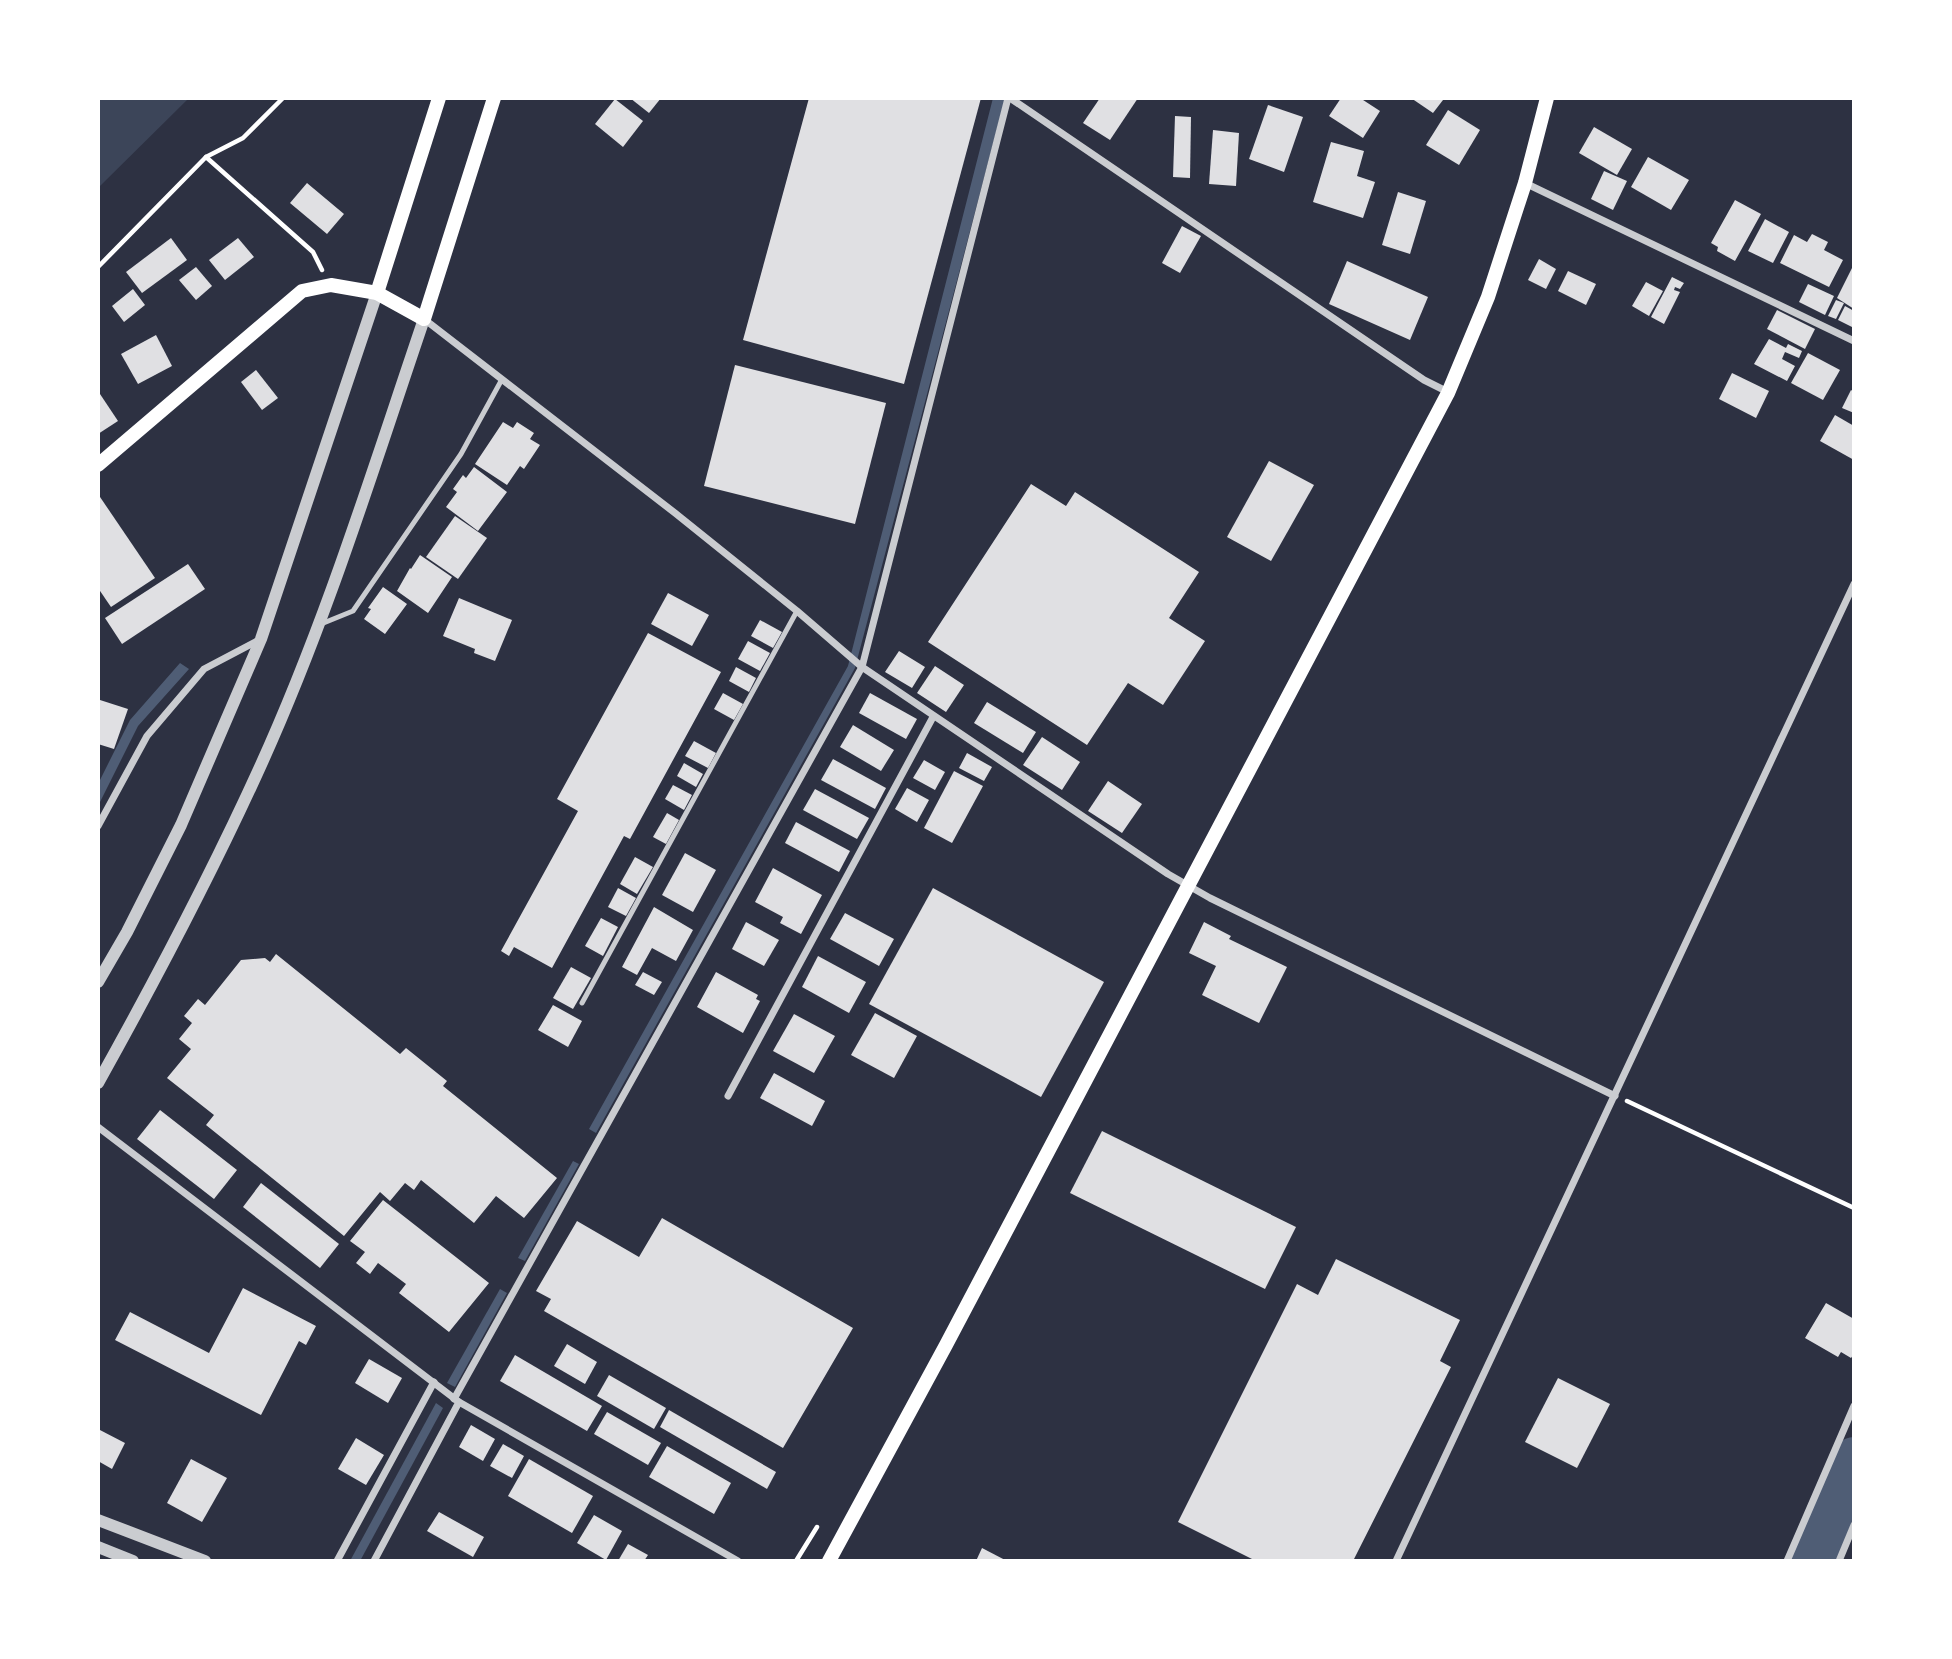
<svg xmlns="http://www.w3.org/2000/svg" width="1952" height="1659" viewBox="0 0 1952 1659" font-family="'Varela Round',sans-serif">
	<rect width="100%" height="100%" fill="#2d3142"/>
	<path fill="#3c4559" d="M98 98H189L98 188Z"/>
	<g fill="#4f5d75">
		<path d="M993 98H1005L855 668 596 1133 589 1129 848 666Z"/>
		<path d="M180 663 189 669 138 726 98 806V784L130 720Z"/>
		<path d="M573 1161 579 1164 525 1261 518 1258Z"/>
		<path d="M500 1289 507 1293 455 1387 447 1383Z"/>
		<path d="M436 1403 443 1408 360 1561H350Z"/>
	</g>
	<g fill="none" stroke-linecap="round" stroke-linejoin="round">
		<path stroke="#4f5d75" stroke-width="7" d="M1825 1561 1854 1492"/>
		<path stroke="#4f5d75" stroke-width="44" d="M1812 1561 1854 1459"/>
	</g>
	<g fill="#e0e0e3">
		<path d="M630 98H661L649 113Z"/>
		<path d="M809 98H981L904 384 743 340Z"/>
		<path d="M1100 98H1138L1110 140 1083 123Z"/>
		<path d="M1341 98H1360L1380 111 1363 138 1329 116Z"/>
		<path d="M1411 98H1440L1443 100 1433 113Z"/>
		<path d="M615 99 643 121 623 147 595 124Z"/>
		<path d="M1268 105 1303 117 1284 172 1249 159Z"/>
		<path d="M1448 110 1480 130 1459 165 1426 145Z"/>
		<path d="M1175 116 1191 117 1190 178 1173 177Z"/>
		<path d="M1594 127 1632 149 1617 175 1579 153Z"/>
		<path d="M1213 130 1239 133 1236 186 1209 184Z"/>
		<path d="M1331 142 1364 151 1357 176 1375 182 1363 218 1313 202Z"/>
		<path d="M1648 157 1689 180 1671 210 1631 187Z"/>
		<path d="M1604 171 1627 181 1613 210 1591 199Z"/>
		<path d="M307 183 344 214 327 234 290 203Z"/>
		<path d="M1398 192 1426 201 1410 254 1382 245Z"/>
		<path d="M1735 200 1761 214 1735 261 1717 251 1718 247 1711 243Z"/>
		<path d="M1765 219 1789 232 1773 263 1748 251Z"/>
		<path d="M1182 226 1201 236 1180 273 1162 263Z"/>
		<path d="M1812 234 1828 242 1824 250 1843 260 1829 287 1780 263 1794 235 1807 242Z"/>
		<path d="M171 238 187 260 142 293 126 272Z"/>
		<path d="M238 238 254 257 225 280 209 260Z"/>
		<path d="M1539 259 1556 269 1546 289 1528 280Z"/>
		<path d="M1347 261 1428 297 1410 340 1329 304Z"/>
		<path d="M1854 264V309L1837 298Z"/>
		<path d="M196 267 212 286 196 300 179 280Z"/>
		<path d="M1568 271 1596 284 1586 305 1558 291Z"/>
		<path d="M1672 277 1684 283 1680 289 1675 287 1674 290 1680 292 1664 324 1651 317Z"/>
		<path d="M1646 282 1663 291 1649 316 1632 306Z"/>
		<path d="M1808 284 1834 296 1825 315 1799 302Z"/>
		<path d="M133 289 145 305 124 322 112 306Z"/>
		<path d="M1836 300 1844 303 1836 319 1828 316Z"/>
		<path d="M1845 306 1854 311V328L1838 320Z"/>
		<path d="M1777 310 1815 329 1805 349 1767 329Z"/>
		<path d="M156 335 172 366 138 384 121 354Z"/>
		<path d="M1769 339 1786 348 1788 344 1802 351 1799 358 1785 352 1782 359 1795 366 1787 381 1754 364Z"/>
		<path d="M1808 353 1840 370 1823 400 1791 383Z"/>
		<path d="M735 365 886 403 855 524 704 486Z"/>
		<path d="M256 370 278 398 262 410 241 382Z"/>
		<path d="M1732 373 1769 391 1756 418 1719 399Z"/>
		<path d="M1851 390 1854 392V413L1842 408Z"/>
		<path d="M98 391 118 421 98 434Z"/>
		<path d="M1835 415 1854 426V460L1820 441Z"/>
		<path d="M503 422 513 428 517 422 534 433 530 439 540 445 524 469 520 466 507 485 475 464Z"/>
		<path d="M1269 461 1314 485 1271 561 1227 537Z"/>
		<path d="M474 467 507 492 478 531 446 507 457 492 453 489 463 475 466 478Z"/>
		<path d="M1031 484 1066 506 1075 492 1199 572 1169 618 1205 641 1163 705 1128 683 1087 745 928 642Z"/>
		<path d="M98 494 155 578 111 607 98 588Z"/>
		<path d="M455 516 487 538 458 579 426 557Z"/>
		<path d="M420 555 452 577 428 613 397 591 410 568 411 569Z"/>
		<path d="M188 564 205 589 122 644 105 618Z"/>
		<path d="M383 587 407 604 385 634 364 619 371 609 368 608Z"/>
		<path d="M668 593 709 615 692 646 651 624Z"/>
		<path d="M459 598 512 620 495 661 474 653 475 649 443 636Z"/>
		<path d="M760 620 782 632 773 648 751 636Z"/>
		<path d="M648 633 721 672 630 839 624 836 552 968 514 947 509 956 501 951 578 811 557 799Z"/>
		<path d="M748 641 770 653 760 671 738 659Z"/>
		<path d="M899 651 925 667 912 688 885 672Z"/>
		<path d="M935 666 964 685 946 712 917 693Z"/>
		<path d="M736 667 756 678 749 692 729 681Z"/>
		<path d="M723 693 743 704 734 720 714 709Z"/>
		<path d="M870 693 917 719 906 739 859 713Z"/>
		<path d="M100 700 128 709 114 749 98 744Z"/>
		<path d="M987 702 1036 732 1023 753 974 723Z"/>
		<path d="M853 725 894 750 881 771 840 747Z"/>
		<path d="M1042 737 1080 762 1062 790 1023 765Z"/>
		<path d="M694 741 716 753 708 768 685 756Z"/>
		<path d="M967 753 992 767 984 781 959 768Z"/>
		<path d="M833 759 886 788 875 809 821 780Z"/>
		<path d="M924 760 945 772 935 790 913 778Z"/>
		<path d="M684 763 703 774 696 787 677 776Z"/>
		<path d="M954 771 983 786 952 843 924 828Z"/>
		<path d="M1108 781 1142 804 1122 833 1088 811Z"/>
		<path d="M673 785 692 795 684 810 665 799Z"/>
		<path d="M907 788 929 800 917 822 895 809Z"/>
		<path d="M815 789 869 818 857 839 803 810Z"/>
		<path d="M667 813 679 820 666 844 653 837Z"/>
		<path d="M796 822 850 851 839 872 785 843Z"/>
		<path d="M685 853 716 870 693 912 662 895Z"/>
		<path d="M635 857 653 867 637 894 620 884Z"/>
		<path d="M773 868 822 895 801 934 780 923 783 917 755 902Z"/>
		<path d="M618 888 636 898 626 916 608 907Z"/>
		<path d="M933 888 1104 982 1041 1097 869 1004Z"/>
		<path d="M654 907 693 930 676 961 652 948 637 975 622 967Z"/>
		<path d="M845 913 894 939 879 966 830 939Z"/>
		<path d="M601 918 618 927 603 956 585 946Z"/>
		<path d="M746 922 779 940 764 966 732 949Z"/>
		<path d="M1204 922 1231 936 1229 939 1287 967 1259 1023 1202 995 1216 966 1189 953Z"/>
		<path d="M276 954 400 1054 406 1048 447 1081 443 1086 557 1178 524 1218 496 1196 474 1223 421 1180 414 1190 405 1183 390 1201 380 1192 344 1236 206 1125 214 1115 167 1078 191 1049 179 1039 192 1023 184 1016 198 999 205 1005 241 960 265 958 270 962Z"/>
		<path d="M818 956 866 982 849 1013 802 987Z"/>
		<path d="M571 967 591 978 573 1009 553 998Z"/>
		<path d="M643 972 662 982 654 995 635 985Z"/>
		<path d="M716 972 758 995 756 999 760 1001 743 1033 697 1007Z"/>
		<path d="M553 1005 582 1021 568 1047 538 1030Z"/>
		<path d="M875 1013 917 1036 894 1078 851 1055Z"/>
		<path d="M794 1014 835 1036 814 1073 773 1051Z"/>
		<path d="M774 1073 825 1101 812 1126 760 1098Z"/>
		<path d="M160 1110 237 1170 214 1199 137 1139Z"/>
		<path d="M1102 1131 1296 1227 1265 1289 1070 1193Z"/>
		<path d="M261 1183 339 1244 320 1268 243 1207Z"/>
		<path d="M383 1200 489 1283 449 1332 399 1293 406 1284 378 1263 370 1274 356 1263 365 1252 350 1241Z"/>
		<path d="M662 1218 853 1328 783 1448 544 1311 551 1299 536 1291 577 1221 639 1257Z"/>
		<path d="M1336 1259 1460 1320 1440 1361 1451 1367 1353 1561H1256L1178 1522 1297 1284 1318 1295Z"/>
		<path d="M243 1288 316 1326 306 1345 299 1341 261 1415 115 1340 130 1312 209 1353Z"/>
		<path d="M1826 1303 1854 1319V1354L1851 1358 1841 1352 1838 1357 1805 1338Z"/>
		<path d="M567 1344 597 1362 585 1384 554 1366Z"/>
		<path d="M515 1355 602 1406 587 1431 500 1381Z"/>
		<path d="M369 1359 402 1378 388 1403 355 1383Z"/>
		<path d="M609 1375 666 1408 654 1429 597 1396Z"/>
		<path d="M1558 1378 1610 1404 1577 1468 1525 1442Z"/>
		<path d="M669 1410 776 1472 767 1489 660 1427Z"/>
		<path d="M607 1412 661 1443 648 1465 594 1434Z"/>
		<path d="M471 1425 495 1439 483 1461 459 1447Z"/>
		<path d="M98 1429 125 1443 112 1469 98 1461Z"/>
		<path d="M356 1438 384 1455 366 1485 338 1469Z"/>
		<path d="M503 1444 524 1456 512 1478 490 1466Z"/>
		<path d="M667 1446 731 1483 714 1514 649 1477Z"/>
		<path d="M191 1459 227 1478 202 1522 167 1503Z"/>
		<path d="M529 1459 593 1496 572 1533 508 1496Z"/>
		<path d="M439 1512 484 1537 473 1557 427 1531Z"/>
		<path d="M594 1515 622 1531 606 1560 577 1543Z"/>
		<path d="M628 1544 648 1555 644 1561H618Z"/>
		<path d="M982 1548 1007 1561H976Z"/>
	</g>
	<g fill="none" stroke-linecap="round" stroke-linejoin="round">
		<g stroke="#fff" stroke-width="4.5">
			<path d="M206 157 313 252 322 270"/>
			<path d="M98 267 206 157 243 138 283 98"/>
			<path d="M1627 1101 1854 1208"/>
			<path d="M796 1561 817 1527"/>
		</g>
		<g stroke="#caccd0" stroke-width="5">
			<path d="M321 624 353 611 461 454 501 381"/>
			<path d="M582 1003 797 611"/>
		</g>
		<g stroke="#caccd0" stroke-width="7">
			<path d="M1010 98 1424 380 1448 392"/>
			<path d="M1525 183 1854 341"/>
			<path d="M424 319 675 513 797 611 862 667 1168 874 1210 898 1615 1096"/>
			<path d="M98 826 147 736 204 669 261 639"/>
			<path d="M728 1096 933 717"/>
			<path d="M98 1127 459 1402 738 1561"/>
			<path d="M454 1399 862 667 1008 98"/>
			<path d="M337 1561 434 1382"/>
			<path d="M374 1561 459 1402"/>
			<path d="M1396 1561 1854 584"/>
			<path d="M1787 1561 1854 1406"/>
			<path d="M1839 1561 1854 1525"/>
		</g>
		<g stroke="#caccd0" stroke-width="12">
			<path d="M98 982 127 932 181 825 261 639 377 293"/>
			<path d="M98 1083C156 979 211 875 260 767 326 622 373 469 424 319"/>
			<path d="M98 1520 205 1561"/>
			<path d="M98 1547 133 1561"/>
		</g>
		<g stroke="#fff" stroke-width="14">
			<path d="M377 293 439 98"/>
			<path d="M98 465 302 291 331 285 377 293 424 319 494 98"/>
			<path d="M829 1561 946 1345 1448 393 1488 297 1525 183 1547 98"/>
		</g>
	</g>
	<rect width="1952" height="1659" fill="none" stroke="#ffffff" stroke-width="200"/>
</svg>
